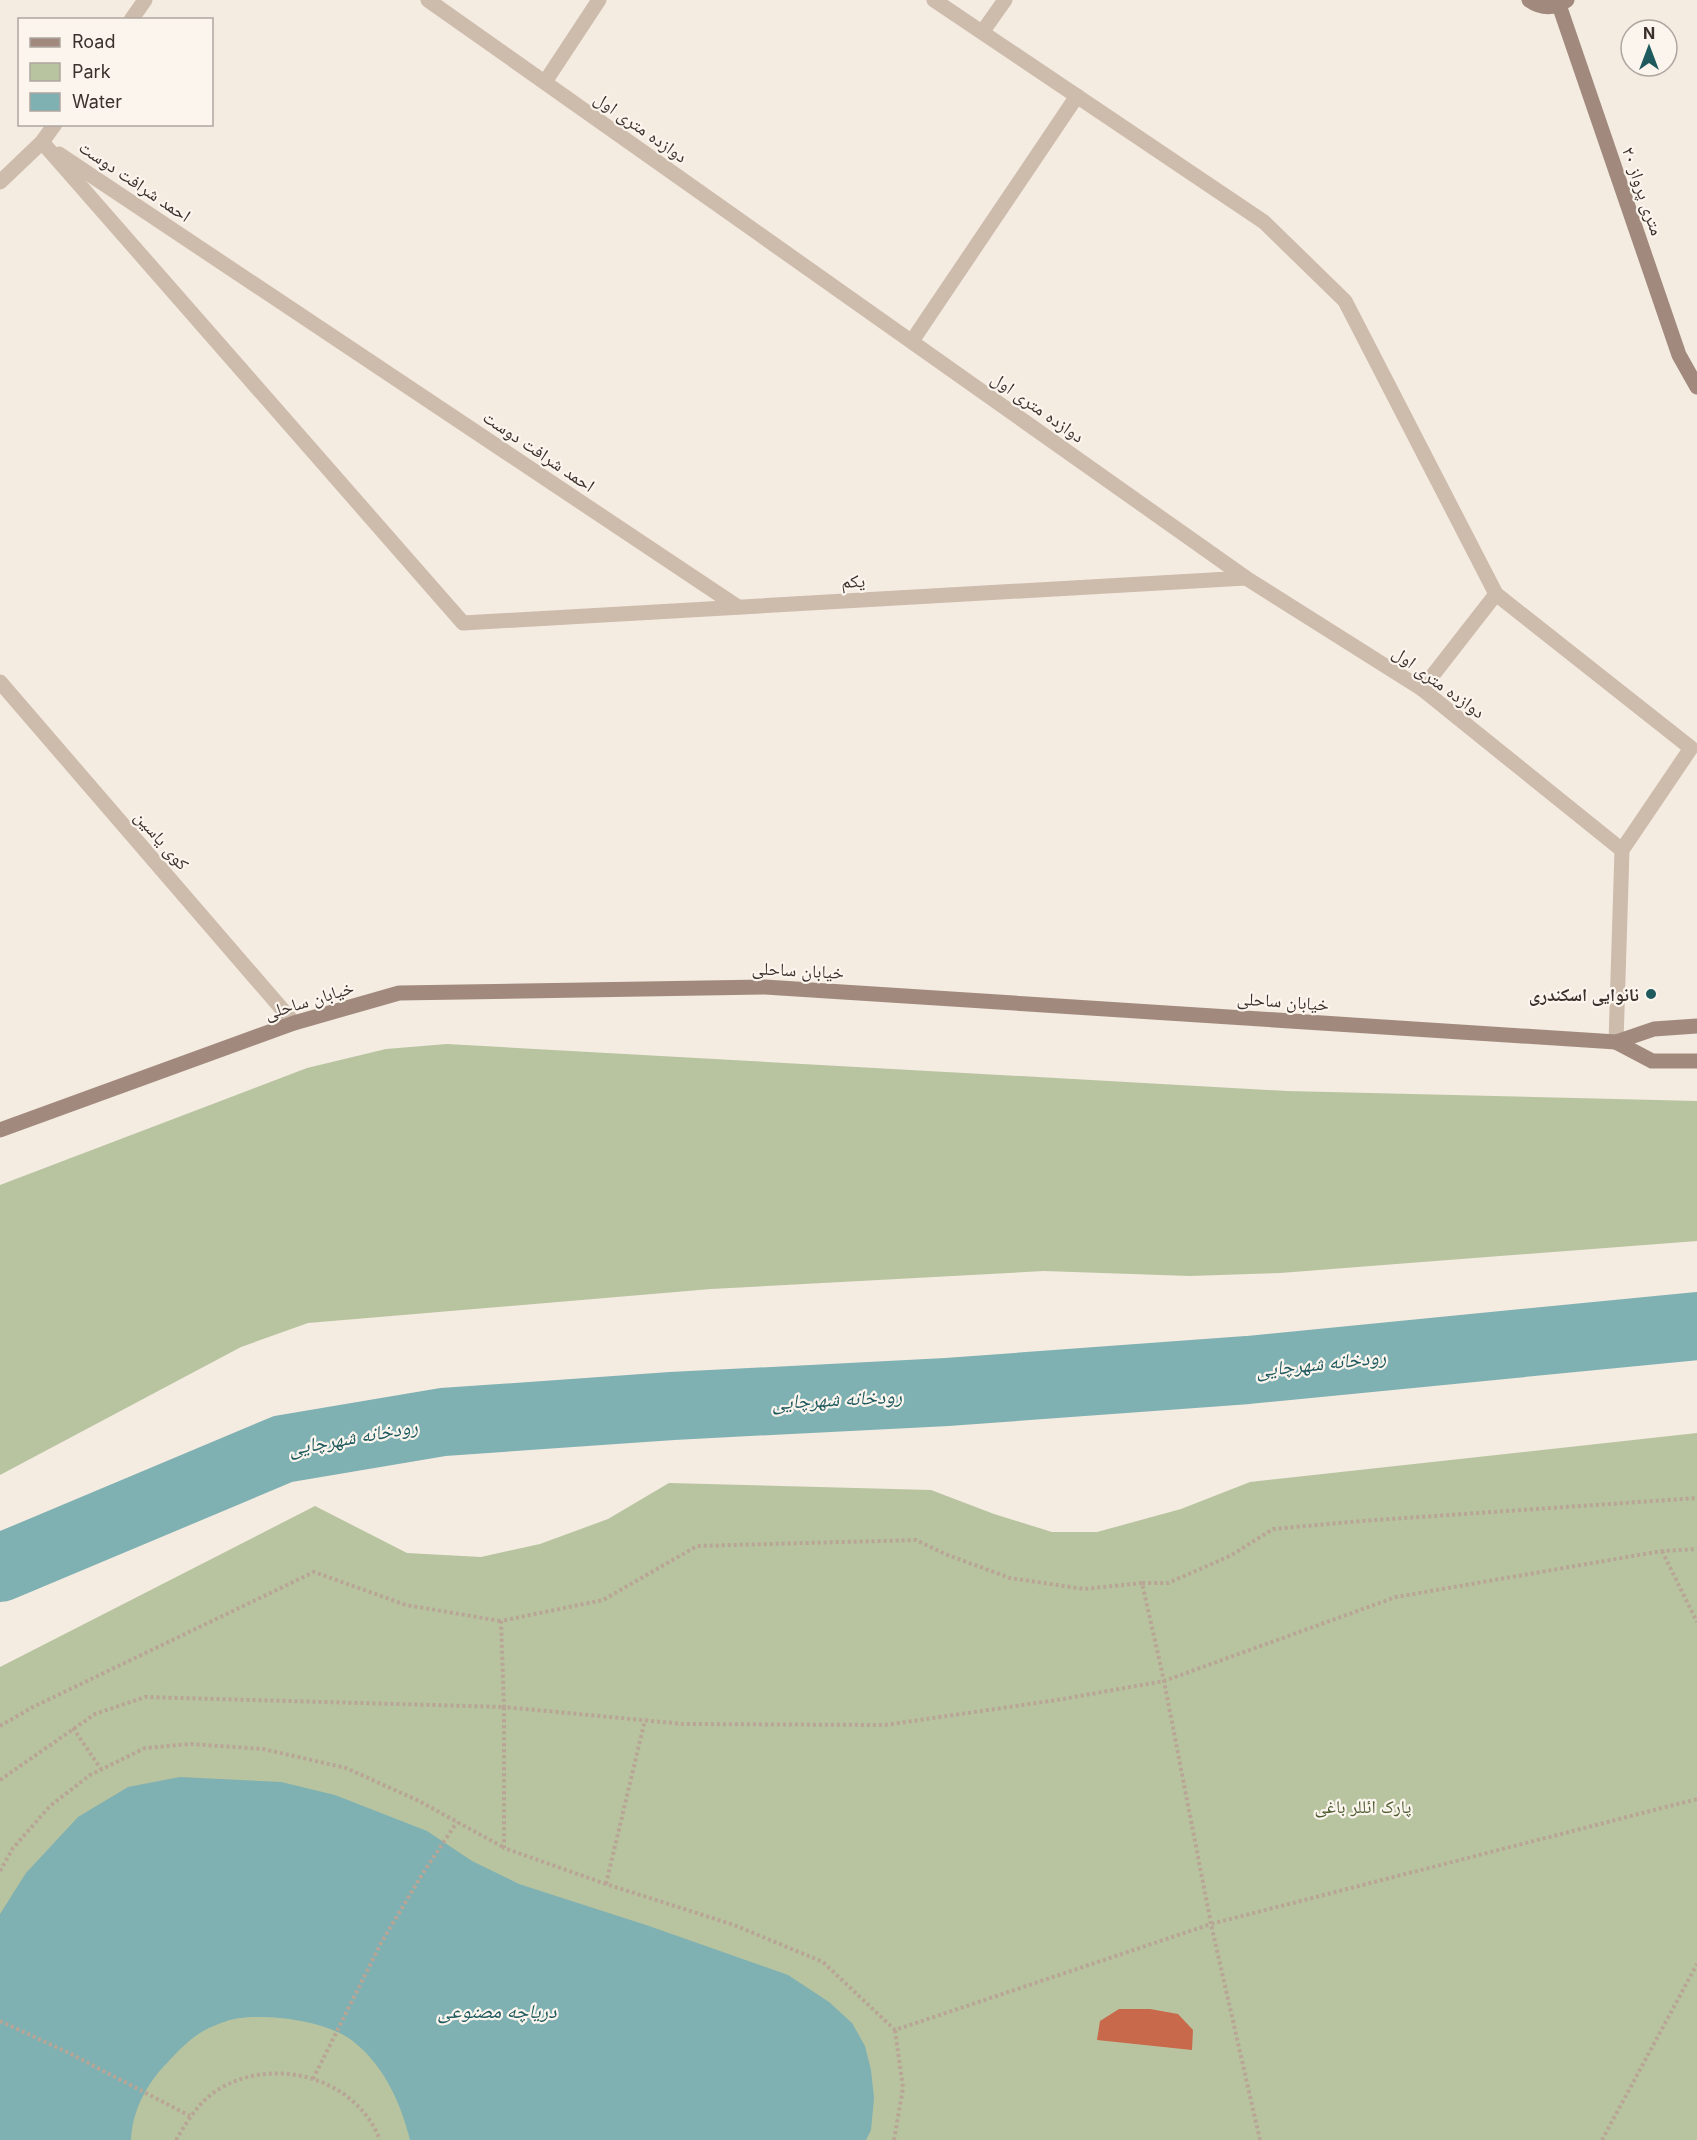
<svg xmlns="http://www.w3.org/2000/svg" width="1697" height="2140" viewBox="0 0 1697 2140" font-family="Inter,'Noto Naskh Arabic',sans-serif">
	<rect width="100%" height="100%" fill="#f4ebe1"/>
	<g fill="#b8c4a0">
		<path d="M447 1044 1287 1091 1697 1101V1241L1280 1273 1190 1276 1044 1271 711 1289 308 1323 241 1347 0 1475V1185L307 1068 386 1049Z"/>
		<path d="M1697 1433V2140H0V1667L315 1506 407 1553 481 1557 540 1544 608 1519 669 1483 931 1490 994 1514 1052 1532H1097L1181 1509 1250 1482Z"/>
	</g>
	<path fill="#7fb0b2" d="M180 1777 281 1782 335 1795 427 1831 472 1861 519 1884 649 1926 788 1975 829 2002 852 2023 865 2046 871 2070 874 2098 871 2130 866 2140H410C401 2103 384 2066 354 2042 329 2021 272 2014 240 2018 230 2019 218 2024 209 2028 192 2036 179 2050 167 2063 147 2083 132 2111 131 2140H0V1914L26 1873 78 1817 128 1787Z"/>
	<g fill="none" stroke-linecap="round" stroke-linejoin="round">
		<path stroke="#7fb0b2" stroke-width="68" d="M0 1568 283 1449 443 1422 672 1406 947 1392 1248 1370 1697 1326"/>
	</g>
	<path fill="#c8694b" d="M1119 2009H1150L1178 2014 1193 2030 1192 2050 1097 2040 1100 2021Z"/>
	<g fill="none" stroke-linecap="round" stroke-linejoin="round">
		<g stroke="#b9a596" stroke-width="4" stroke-dasharray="3 3" stroke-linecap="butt">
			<path d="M1662 1551 1697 1622"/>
			<path d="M1142 1583 1084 1589 1010 1578 945 1554 916 1540 697 1546 603 1600 501 1621 504 1707 684 1724 885 1725 1057 1700 1164 1681 1396 1597 1662 1551 1697 1549"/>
			<path d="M0 1726 33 1707 314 1572 406 1605 501 1621"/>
			<path d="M73 1728 101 1769"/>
			<path d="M0 1780 95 1714 145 1697 504 1707V1848L606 1884 734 1925 823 1962 895 2030 1211 1924 1164 1681 1142 1583H1168L1230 1556 1273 1529 1361 1521 1697 1498"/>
			<path d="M0 1871 13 1848 50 1806 90 1775 145 1748 191 1744 263 1749 346 1768 419 1801 503 1847"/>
			<path d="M606 1884 645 1720"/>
			<path d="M0 2021 69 2053 190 2116"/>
			<path d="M313 2079 381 1943 423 1873 457 1822"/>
			<path d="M176 2140C186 2123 197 2105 213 2093 268 2054 355 2075 380 2140"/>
			<path d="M894 2140 903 2088 895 2030"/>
			<path d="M1260 2140 1211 1924 1697 1799"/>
			<path d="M1602 2140 1697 1964"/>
		</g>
		<g stroke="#cdbbac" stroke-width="15">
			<path d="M428 0 1246 578 1422 689 1622 850"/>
			<path d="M934 0 1264 222 1345 301 1496 594 1691 748 1622 850 1616 1042"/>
			<path d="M131 20 145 0"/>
			<path d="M983 31 1005 0"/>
			<path d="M545 82 599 0"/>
			<path d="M42 142 463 623 1246 578"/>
			<path d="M59 154 738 607"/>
			<path d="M0 182 42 142 55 124"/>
			<path d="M912 341 1077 96"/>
			<path d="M0 682 294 1023"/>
			<path d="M1422 689 1496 594"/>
		</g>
		<g stroke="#a18a7d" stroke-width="15">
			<path d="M1529 0C1542 9 1554 9 1567 0"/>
			<path d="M1559 5 1679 355 1697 387"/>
			<path d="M1616 1042 1652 1061H1697"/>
			<path d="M0 1130 294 1023 399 993 765 987 1616 1042 1654 1029 1697 1026"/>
		</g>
	</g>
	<circle fill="#1f5a5e" stroke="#fbf5ee" stroke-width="2" cx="1651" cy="994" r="6"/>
	<g text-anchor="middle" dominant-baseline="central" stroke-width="4.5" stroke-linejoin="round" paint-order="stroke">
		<g font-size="18" fill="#3b302b" stroke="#fbf5ee">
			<text transform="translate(641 127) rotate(35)">دوازده متری اول</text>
			<text transform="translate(135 181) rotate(34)">احمد شرافت دوست</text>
			<text transform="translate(1643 191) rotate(71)">۲۰ متری پرواز</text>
			<text transform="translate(1038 407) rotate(35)">دوازده متری اول</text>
			<text transform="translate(539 451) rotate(34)">احمد شرافت دوست</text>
			<text transform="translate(853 581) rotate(-3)">یکم</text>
			<text transform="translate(1439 682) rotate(36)">دوازده متری اول</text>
			<text transform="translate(162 840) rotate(49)">کوی یاسین</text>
			<text transform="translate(798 970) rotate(3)">خیابان ساحلی</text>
			<text transform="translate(309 1000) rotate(-17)">خیابان ساحلی</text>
			<text transform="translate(1283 1001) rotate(4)">خیابان ساحلی</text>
		</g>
		<g font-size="18" font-weight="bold" fill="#3b302b" stroke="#fbf5ee" text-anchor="end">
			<text x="1639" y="994">نانوایی اسکندری</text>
		</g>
		<g font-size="18" fill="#4a5a2e" stroke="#fbf5ee">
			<text x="1363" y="1806">پارک ائللر باغی</text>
		</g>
		<g font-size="20" font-style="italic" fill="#1f5a5e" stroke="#fbf5ee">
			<text transform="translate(1321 1363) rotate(-6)">رودخانه شهرچایی</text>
			<text transform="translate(837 1399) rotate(-3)">رودخانه شهرچایی</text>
			<text transform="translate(353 1437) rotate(-10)">رودخانه شهرچایی</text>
			<text x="497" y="2011">دریاچه مصنوعی</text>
		</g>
	</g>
	<rect x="18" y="18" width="195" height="108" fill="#fbf5ee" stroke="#aea6a0" stroke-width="1.5"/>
	<rect x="30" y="38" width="30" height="9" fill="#a18a7d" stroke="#aea6a0" stroke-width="1.5"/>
	<text x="72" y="48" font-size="18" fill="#3b302b">Road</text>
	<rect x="30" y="63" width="30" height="18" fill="#b8c4a0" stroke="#aea6a0" stroke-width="1.5"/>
	<text x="72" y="78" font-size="18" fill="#3b302b">Park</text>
	<rect x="30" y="93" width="30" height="18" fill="#7fb0b2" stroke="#aea6a0" stroke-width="1.5"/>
	<text x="72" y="108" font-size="18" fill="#3b302b">Water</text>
	<g transform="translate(1649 48)"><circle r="28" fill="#fbf5ee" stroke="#aea6a0" stroke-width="1.5"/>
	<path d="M0-4.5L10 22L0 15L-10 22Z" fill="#1f5a5e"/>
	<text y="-9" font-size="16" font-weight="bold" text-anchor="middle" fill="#3b302b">N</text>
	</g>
</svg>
